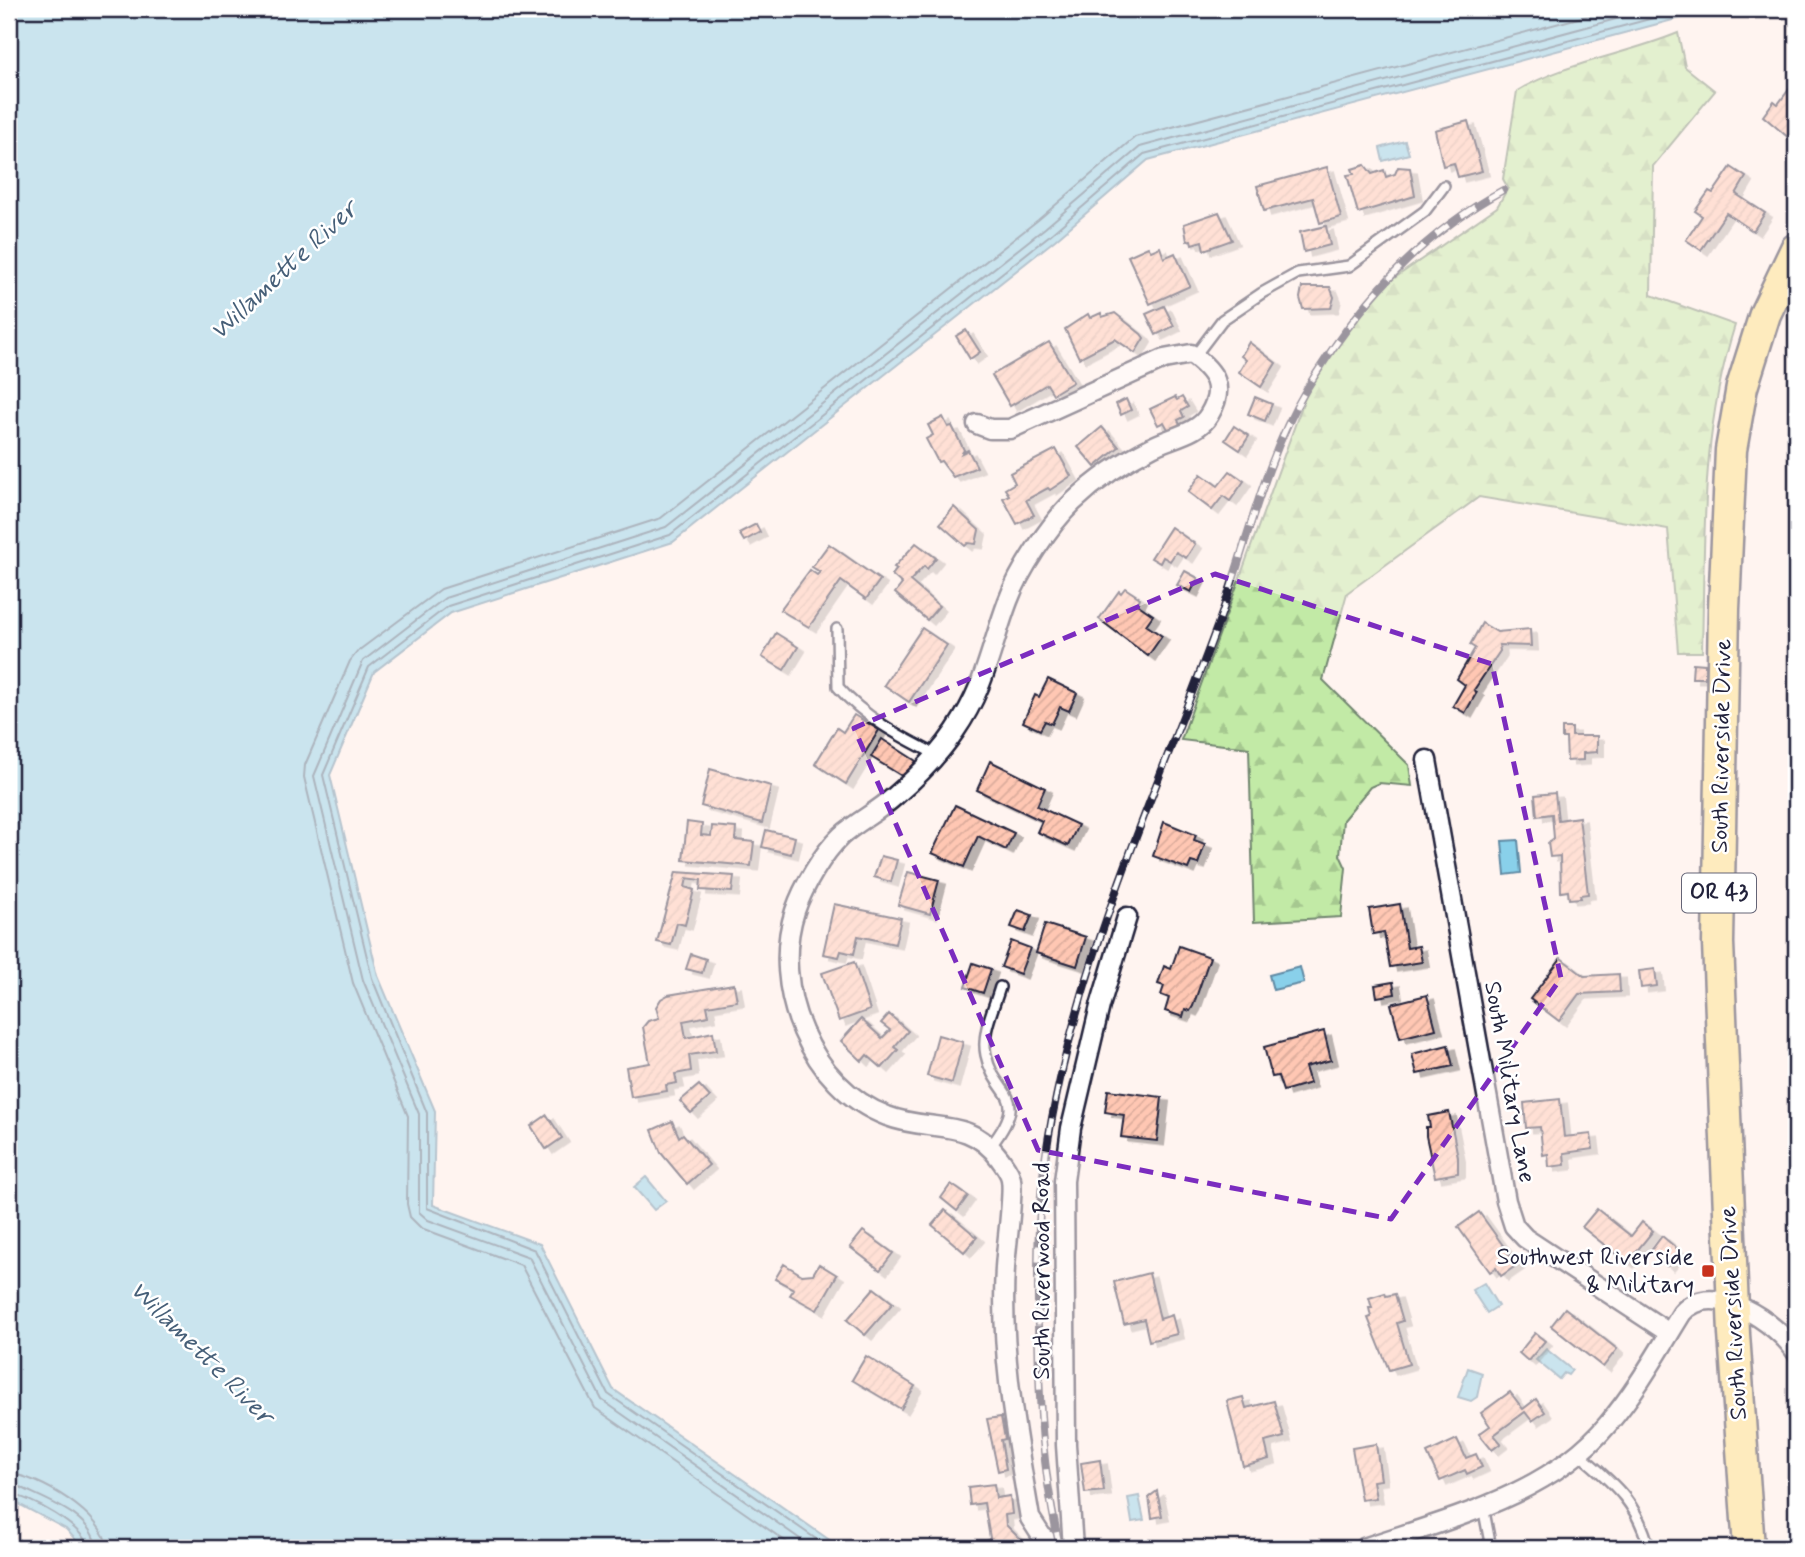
<svg xmlns="http://www.w3.org/2000/svg" width="1805" height="1557" viewBox="0 0 1805 1557" font-family="Mynerve,sans-serif">
	<defs>
		<pattern id="forest-firs" width="22" height="20" patternUnits="userSpaceOnUse" patternTransform="scale(1.75)"><rect width="22" height="20" fill="#c2eaa6"/><path d="M5 1l3.5 6h-7zM16 11l3.5 6h-7z" fill="#a6c890"/></pattern>
		<pattern id="building-hatch" width="6" height="6" patternUnits="userSpaceOnUse" patternTransform="scale(1.75)"><rect width="6" height="6" fill="#ffc7b3"/><path d="M-1 1l2-2M0 6l6-6M5 7l2-2" fill="none" stroke="#daab9b"/></pattern>
		<filter id="shadow"><feDropShadow dx="7" dy="4.5" stdDeviation="0" flood-color="#0004"/></filter>
	</defs>
	<rect width="100%" height="100%" fill="#fff4f0"/>
	<filter id="ink" filterUnits="userSpaceOnUse"><feTurbulence type="fractalNoise" baseFrequency=".0143" numOctaves="2"/><feDisplacementMap in="SourceGraphic" scale="14" xChannelSelector="R" yChannelSelector="G"/><feConvolveMatrix kernelMatrix="1 2 1 2 8 2 1 2 1" color-interpolation-filters="sRGB"/></filter>
	<g filter="url(#ink)">
		<path fill="url(#forest-firs)" stroke="#728670" stroke-width="2" d="M1678 33 1685 67 1715 91 1653 166 1651 295 1735 325C1700 435 1705 538 1702 652H1678L1668 529 1479 497 1347 593 1323 680 1409 765 1412 786 1379 783 1370 787 1343 820 1340 855 1346 868 1341 917 1254 922 1249 748 1181 740 1307 392 1337 340 1373 293 1497 207 1508 188 1503 179 1517 91C1566 62 1625 55 1678 33Z"/>
		<g fill="#89d0ea" stroke="#608aa4" stroke-width="2">
			<path d="M9 9H1714L1148 160 1055 240 673 542 451 613 374 672 330 775 378 976 435 1111 433 1205 540 1244 613 1389 841 1548H83L66 1529 9 1499Z"/>
			<path d="M1405 141 1409 154 1383 161 1380 148Z"/>
			<path d="M1518 840 1521 873 1505 875 1502 841Z"/>
			<path d="M1300 967 1304 983 1273 990 1269 975Z"/>
			<path d="M646 1177 666 1201 654 1210 634 1187Z"/>
			<path d="M1484 1283 1498 1306 1487 1313 1472 1290Z"/>
			<path d="M1546 1349 1572 1370 1568 1375 1564 1373 1559 1379 1536 1360Z"/>
			<path d="M1468 1368 1482 1373 1477 1397 1471 1401 1458 1397Z"/>
			<path d="M1139 1496 1144 1520 1132 1522 1128 1498Z"/>
		</g>
		<g fill="none" stroke-linecap="round" stroke-linejoin="round">
			<g stroke="#4b6881" stroke-width="2">
				<path d="M9 1474C38 1475 106 1516 107 1548"/>
				<path d="M9 1485 18 1486C43 1499 94 1515 96 1548"/>
				<path d="M9 1494C29 1496 85 1527 88 1548"/>
				<path d="M795 1548 595 1408 521 1265 421 1228 410 1217 407 1204 408 1116 353 983 304 777 305 765 350 661 358 651 441 589 661 518 1038 220 1135 137 1612 9"/>
				<path d="M813 1548 602 1400 529 1257 428 1220 419 1212V1114L363 980 314 776 363 661 445 598 666 527 1045 228 1140 147 1653 9"/>
				<path d="M829 1548 608 1394 535 1250 427 1208V1113L372 978 323 775 369 667 448 606 670 535 1050 235 1144 154 1687 9"/>
			</g>
		</g>
		<g fill="url(#building-hatch)" stroke="#22223b" stroke-width="2" filter="url(#shadow)">
			<path d="M1796 80V131L1790 139 1763 116 1774 101 1778 104Z"/>
			<path d="M1468 121 1482 171 1458 177 1454 163 1443 166 1435 130Z"/>
			<path d="M1365 165 1372 174 1384 170 1386 177 1395 174 1398 167 1410 168 1415 196 1358 213 1347 175 1354 174 1352 169Z"/>
			<path d="M1327 167 1341 217 1320 223 1313 198 1264 211 1257 186Z"/>
			<path d="M1731 167 1746 177 1736 194 1765 213 1753 231 1726 213 1701 250 1686 240 1702 216 1695 211 1709 191 1713 193Z"/>
			<path d="M1219 212 1232 240 1204 250 1202 241 1192 244 1191 240 1187 241 1184 224Z"/>
			<path d="M1326 226 1330 245 1304 252 1300 232Z"/>
			<path d="M1148 247 1151 251 1160 247 1164 258 1175 253 1190 286 1150 304 1128 256Z"/>
			<path d="M1302 287H1330L1334 297 1331 308 1303 309 1300 298Z"/>
			<path d="M1164 306 1174 326 1156 335 1146 314Z"/>
			<path d="M1101 313 1102 317 1115 313 1141 334 1144 338 1135 353 1115 339 1079 358 1065 329 1088 314 1090 318Z"/>
			<path d="M966 330 980 352 970 359 956 336Z"/>
			<path d="M1049 342 1073 382 1053 394 1047 384 1010 406 992 375Z"/>
			<path d="M1249 342 1276 363 1261 387 1239 372 1246 360 1241 356Z"/>
			<path d="M1175 397 1177 400 1182 397 1188 407 1181 411 1184 417 1178 420 1180 425 1169 431 1164 422 1158 425 1150 409Z"/>
			<path d="M1255 397 1272 404 1265 421 1248 414Z"/>
			<path d="M1126 399 1131 410 1121 415 1116 404Z"/>
			<path d="M943 417 948 427 952 426 964 450 962 453 968 450 977 467 953 477 941 461 938 462 926 439 933 435 928 425Z"/>
			<path d="M1234 426 1249 436 1240 450 1225 440Z"/>
			<path d="M1102 427 1119 447 1095 467 1078 447Z"/>
			<path d="M1056 449 1071 476 1050 490 1048 488 1026 500 1034 515 1017 524 1003 498 1009 495 1005 489 1015 483 1010 473Z"/>
			<path d="M1230 471 1244 481 1230 501 1223 496 1212 510 1188 492 1201 474 1218 486Z"/>
			<path d="M954 507 979 530 976 544 968 543 965 546 940 524Z"/>
			<path d="M756 524 760 532 744 541 739 533Z"/>
			<path d="M1171 527 1195 544 1186 558 1176 552 1170 561 1163 557 1160 563 1151 558Z"/>
			<path d="M916 543 936 558 927 569 924 566 910 581 939 606 927 620 895 593 902 584 892 575 897 569 894 567Z"/>
			<path d="M829 544 880 580 866 599 841 581 809 627 780 610 810 570 817 575 820 572 812 567Z"/>
			<path d="M1185 571 1198 578 1191 592 1177 585Z"/>
			<path d="M1125 588 1140 598 1137 604 1153 615 1146 625 1162 636 1148 656 1099 619 1119 591 1121 593Z"/>
			<path d="M1482 623 1497 632 1530 629 1531 646 1499 645 1500 651 1474 690 1477 692 1465 713 1453 706 1465 685 1457 679 1475 648 1470 645Z"/>
			<path d="M922 628 947 645 909 702 884 685Z"/>
			<path d="M776 633 798 647 784 670 762 657Z"/>
			<path d="M1693 663 1705 664V678H1692Z"/>
			<path d="M1048 679 1077 693 1069 711 1060 707 1052 724 1045 721 1040 730 1023 722 1035 695 1039 697Z"/>
			<path d="M854 715 879 730 846 784 815 764 837 728 843 732Z"/>
			<path d="M1562 728H1572V736H1597V752L1583 753V760L1567 761 1566 738H1562Z"/>
			<path d="M882 739 916 761 905 778 871 757Z"/>
			<path d="M990 761 1045 788 1037 806 1078 825 1068 846 1037 832 1042 821 977 790Z"/>
			<path d="M710 769 771 786 762 823 701 806Z"/>
			<path d="M1555 793 1558 820 1579 817 1588 894 1580 895 1581 898 1569 899 1568 891 1561 892 1560 856 1550 857 1548 843 1554 838 1552 814 1537 816 1535 795Z"/>
			<path d="M955 805 1014 833 1006 850 978 836 964 867 932 853Z"/>
			<path d="M687 822 702 824 701 835 711 836 712 826 736 828 735 840 754 842 751 866 683 860Z"/>
			<path d="M1164 822 1196 835 1194 840 1205 844 1198 864 1191 862 1188 869 1153 856Z"/>
			<path d="M766 830 795 837 791 854 762 847Z"/>
			<path d="M881 856 897 860 891 882 874 877Z"/>
			<path d="M676 872 734 876 732 892 700 890 701 880 687 878 685 887 694 890 685 925 677 923 671 945 657 942Z"/>
			<path d="M908 872 939 880 930 914 898 905Z"/>
			<path d="M834 904 901 918 895 944 858 936 854 954 841 951 839 957 823 954Z"/>
			<path d="M1400 904 1407 948 1419 946 1422 962 1390 967 1384 932 1373 934 1369 909Z"/>
			<path d="M1018 910 1032 915 1025 932 1011 927Z"/>
			<path d="M1045 924 1086 937 1077 966 1036 953Z"/>
			<path d="M1011 941 1030 948 1020 974 1001 967Z"/>
			<path d="M1179 946 1210 957 1193 1006 1190 1011 1185 1009 1183 1017 1165 1011 1169 998 1161 995 1164 986 1158 984 1164 966 1171 969Z"/>
			<path d="M691 954 706 959 702 973 686 969Z"/>
			<path d="M1561 958 1584 976 1619 974 1620 992 1579 994 1559 1021 1530 999Z"/>
			<path d="M854 962 870 1010 839 1021 822 973Z"/>
			<path d="M973 963 991 969 983 993 965 987Z"/>
			<path d="M1655 969 1657 986 1641 988 1639 971Z"/>
			<path d="M1393 982 1395 994 1377 997 1375 985Z"/>
			<path d="M734 984 737 1001 707 1006 709 1016 683 1021 686 1038 713 1032 716 1051 689 1055 691 1071 675 1074 677 1083 666 1085 667 1091 631 1097 626 1067 650 1063 643 1027 648 1021 659 1018 656 1007 661 999 668 995Z"/>
			<path d="M1427 995 1436 1029 1400 1038 1391 1004Z"/>
			<path d="M889 1014 908 1031 894 1047 898 1050 882 1068 867 1055 862 1061 841 1041 861 1019 882 1038 890 1030 881 1023Z"/>
			<path d="M1324 1031 1331 1060 1305 1067 1310 1083 1283 1091 1278 1076 1272 1077 1264 1047Z"/>
			<path d="M938 1035 963 1042 952 1083 927 1076Z"/>
			<path d="M1448 1045 1453 1066 1417 1074 1412 1054Z"/>
			<path d="M699 1085 710 1097 691 1113 680 1101Z"/>
			<path d="M1108 1090 1162 1097 1157 1141 1121 1137 1124 1115 1105 1112Z"/>
			<path d="M1560 1099 1564 1137 1591 1134 1593 1149 1564 1153 1565 1165 1549 1167 1548 1154 1543 1155 1540 1127 1526 1128 1524 1103Z"/>
			<path d="M1449 1112 1458 1157V1173L1435 1177 1426 1136V1127H1430L1428 1116Z"/>
			<path d="M547 1115 562 1138 546 1149 531 1126Z"/>
			<path d="M672 1121 679 1137 683 1134 709 1165 687 1184 661 1153 652 1130Z"/>
			<path d="M951 1184 968 1196 957 1211 941 1198Z"/>
			<path d="M1597 1209 1631 1236 1642 1222 1653 1231 1627 1263 1582 1227Z"/>
			<path d="M945 1210 977 1237 964 1252 932 1225Z"/>
			<path d="M1479 1212 1517 1265 1501 1276 1496 1268 1490 1272 1458 1227Z"/>
			<path d="M863 1231 893 1253 880 1270 850 1247Z"/>
			<path d="M1662 1236 1680 1251 1667 1266 1650 1252Z"/>
			<path d="M784 1264 802 1275 813 1274 819 1264 837 1275 817 1310 790 1295 794 1289 775 1279Z"/>
			<path d="M1149 1273 1160 1319 1172 1315 1177 1334 1149 1341 1144 1319 1124 1324 1114 1282Z"/>
			<path d="M874 1288 893 1303 865 1335 847 1320Z"/>
			<path d="M1385 1293 1386 1296 1395 1294 1403 1321 1397 1323 1409 1364 1389 1370 1368 1318 1371 1317 1369 1308H1372L1369 1298Z"/>
			<path d="M1565 1308 1617 1349 1603 1367 1551 1326Z"/>
			<path d="M1535 1333 1545 1341 1528 1361 1519 1353Z"/>
			<path d="M866 1356 915 1386 901 1409 852 1380Z"/>
			<path d="M1510 1392 1523 1409 1536 1399 1545 1412 1532 1421 1525 1412 1494 1435 1501 1443 1492 1450 1479 1434 1490 1426 1481 1413Z"/>
			<path d="M1243 1397 1246 1408 1274 1401 1284 1437 1265 1442 1269 1459 1243 1466 1227 1401Z"/>
			<path d="M1001 1417 1005 1439 1001 1440 1006 1469 998 1471 987 1419Z"/>
			<path d="M1457 1439 1466 1458 1476 1454 1482 1467 1467 1474 1465 1470 1440 1481 1427 1453Z"/>
			<path d="M1376 1444 1381 1480 1373 1481 1376 1498 1361 1500 1352 1448Z"/>
			<path d="M1100 1460 1104 1491 1085 1493 1081 1463Z"/>
			<path d="M994 1484 996 1498 1010 1496 1012 1514 1005 1515 1006 1525 1029 1548H987L984 1545 990 1538 984 1503 970 1505 968 1487Z"/>
			<path d="M1157 1491 1162 1516 1152 1518 1149 1497Z"/>
		</g>
		<g fill="none" stroke-linecap="round" stroke-linejoin="round">
			<defs>
				<g id="lane">
					<path d="M1194 357 1222 320 1262 293 1298 273 1349 266 1425 211 1444 186"/>
					<path d="M837 629 838 687C864 717 899 736 935 754"/>
					<path d="M990 1147C1033 1092 995 1099 986 1055 981 1033 994 1008 1000 987"/>
					<path d="M1578 1453C1613 1483 1637 1501 1649 1548"/>
					<path d="M1483 1506 1491 1548"/>
				</g>
				<g id="street">
					<path d="M977 424 990 429H1010L1164 359 1191 354C1215 372 1226 387 1209 415 1198 434 1170 437 1152 447 1124 461 1096 480 1073 502 1050 524 1019 571 1008 601 990 649 986 686 955 731 940 753 916 778 895 796 879 811 858 821 841 836 823 853 803 887 795 911 770 987 811 1088 887 1116 930 1133 969 1116 1000 1159 1004 1165 1010 1172 1011 1179 1014 1195 1006 1247 1005 1268 1000 1352 1016 1435 1030 1518L1041 1535 1056 1548"/>
					<path d="M1427 760 1506 1201 1514 1226 1525 1238 1669 1333"/>
					<path d="M1073 1548 1066 1445 1064 1181 1071 1128 1100 1006 1127 917"/>
					<path d="M1364 1548C1449 1519 1549 1495 1608 1424 1637 1390 1659 1350 1682 1313 1713 1278 1777 1323 1796 1352"/>
				</g>
				<path id="primary" d="M1749 1548 1734 1334 1718 943 1724 609 1731 450 1742 387 1765 314 1796 249"/>
			</defs>
			<use href="#lane" stroke="#22223b" stroke-width="14"/>
			<use href="#street" stroke="#22223b" stroke-width="23"/>
			<use href="#primary" stroke="#22223b" stroke-width="35"/>
			<use href="#lane" stroke="#fff" stroke-width="9"/>
			<use href="#street" stroke="#fff" stroke-width="18"/>
			<use href="#primary" stroke="#fce080" stroke-width="30"/>
			<defs>
				<path id="rail" d="M1060 1548C1042 1470 1039 1405 1038 1325 1038 1276 1037 1226 1043 1176 1067 980 1155 798 1222 613 1247 541 1267 455 1306 390 1357 306 1417 237 1503 190"/>
			</defs>
			<use href="#rail" stroke="#22223b" stroke-width="8"/>
			<use href="#rail" stroke="#fff" stroke-width="5" stroke-dasharray="16" stroke-linecap="butt"/>
		</g>
	</g>
	<path d="M0 0H1805V1557H0ZM1215 574 1492 664 1561 978 1391 1219 1038 1150 854 728Z" fill="#fff4f0" fill-opacity=".55" fill-rule="evenodd"/>
	<path fill="none" stroke="#7b2cbf" stroke-width="5" stroke-dasharray="14 9" stroke-linejoin="round" d="M1215 574 1492 664 1561 978 1391 1219 1038 1150 854 728Z"/>
	<rect fill="#c8321e" stroke="#fff" stroke-width="2.5" x="1701" y="1264" width="14" height="14" rx="3.5"/>
	<g text-anchor="middle" dominant-baseline="central" stroke-width="5" stroke-linejoin="round" paint-order="stroke">
		<rect fill="#fff" stroke="#646476" stroke-width="2" x="1682" y="873.5" width="74" height="39" rx="5"/>
		<g font-size="23" font-weight="bold" fill="#22223b">
			<text x="1719" y="893">OR 43</text>
		</g>
		<g font-size="24" fill="#22223b" stroke="#fff">
			<text transform="translate(1722 746) rotate(-89)">South Riverside Drive</text>
			<text transform="translate(1509 1082) rotate(80)">South Military Lane</text>
			<text transform="translate(1042 1271) rotate(-90)">South Riverwood Road</text>
			<text transform="translate(1734 1313) rotate(-93)">South Riverside Drive</text>
		</g>
		<g font-size="24" fill="#22223b" stroke="#fff" text-anchor="end">
			<text x="1694" y="1257">Southwest Riverside<tspan x="1694" dy="28">&amp; Military</tspan></text>
		</g>
		<g font-size="26" font-style="italic" fill="#465f78" stroke="#fff">
			<text transform="translate(284 271) rotate(-43)">Willamette River</text>
			<text transform="translate(201 1353) rotate(45)">Willamette River</text>
		</g>
	</g>
	<rect width="1805" height="1557" fill="none" stroke="#fff" stroke-width="35"/>
	<rect x="18" y="18" width="1770" height="1522" fill="none" stroke="#22223b" stroke-width="2.5" filter="url(#ink)"/>
</svg>
